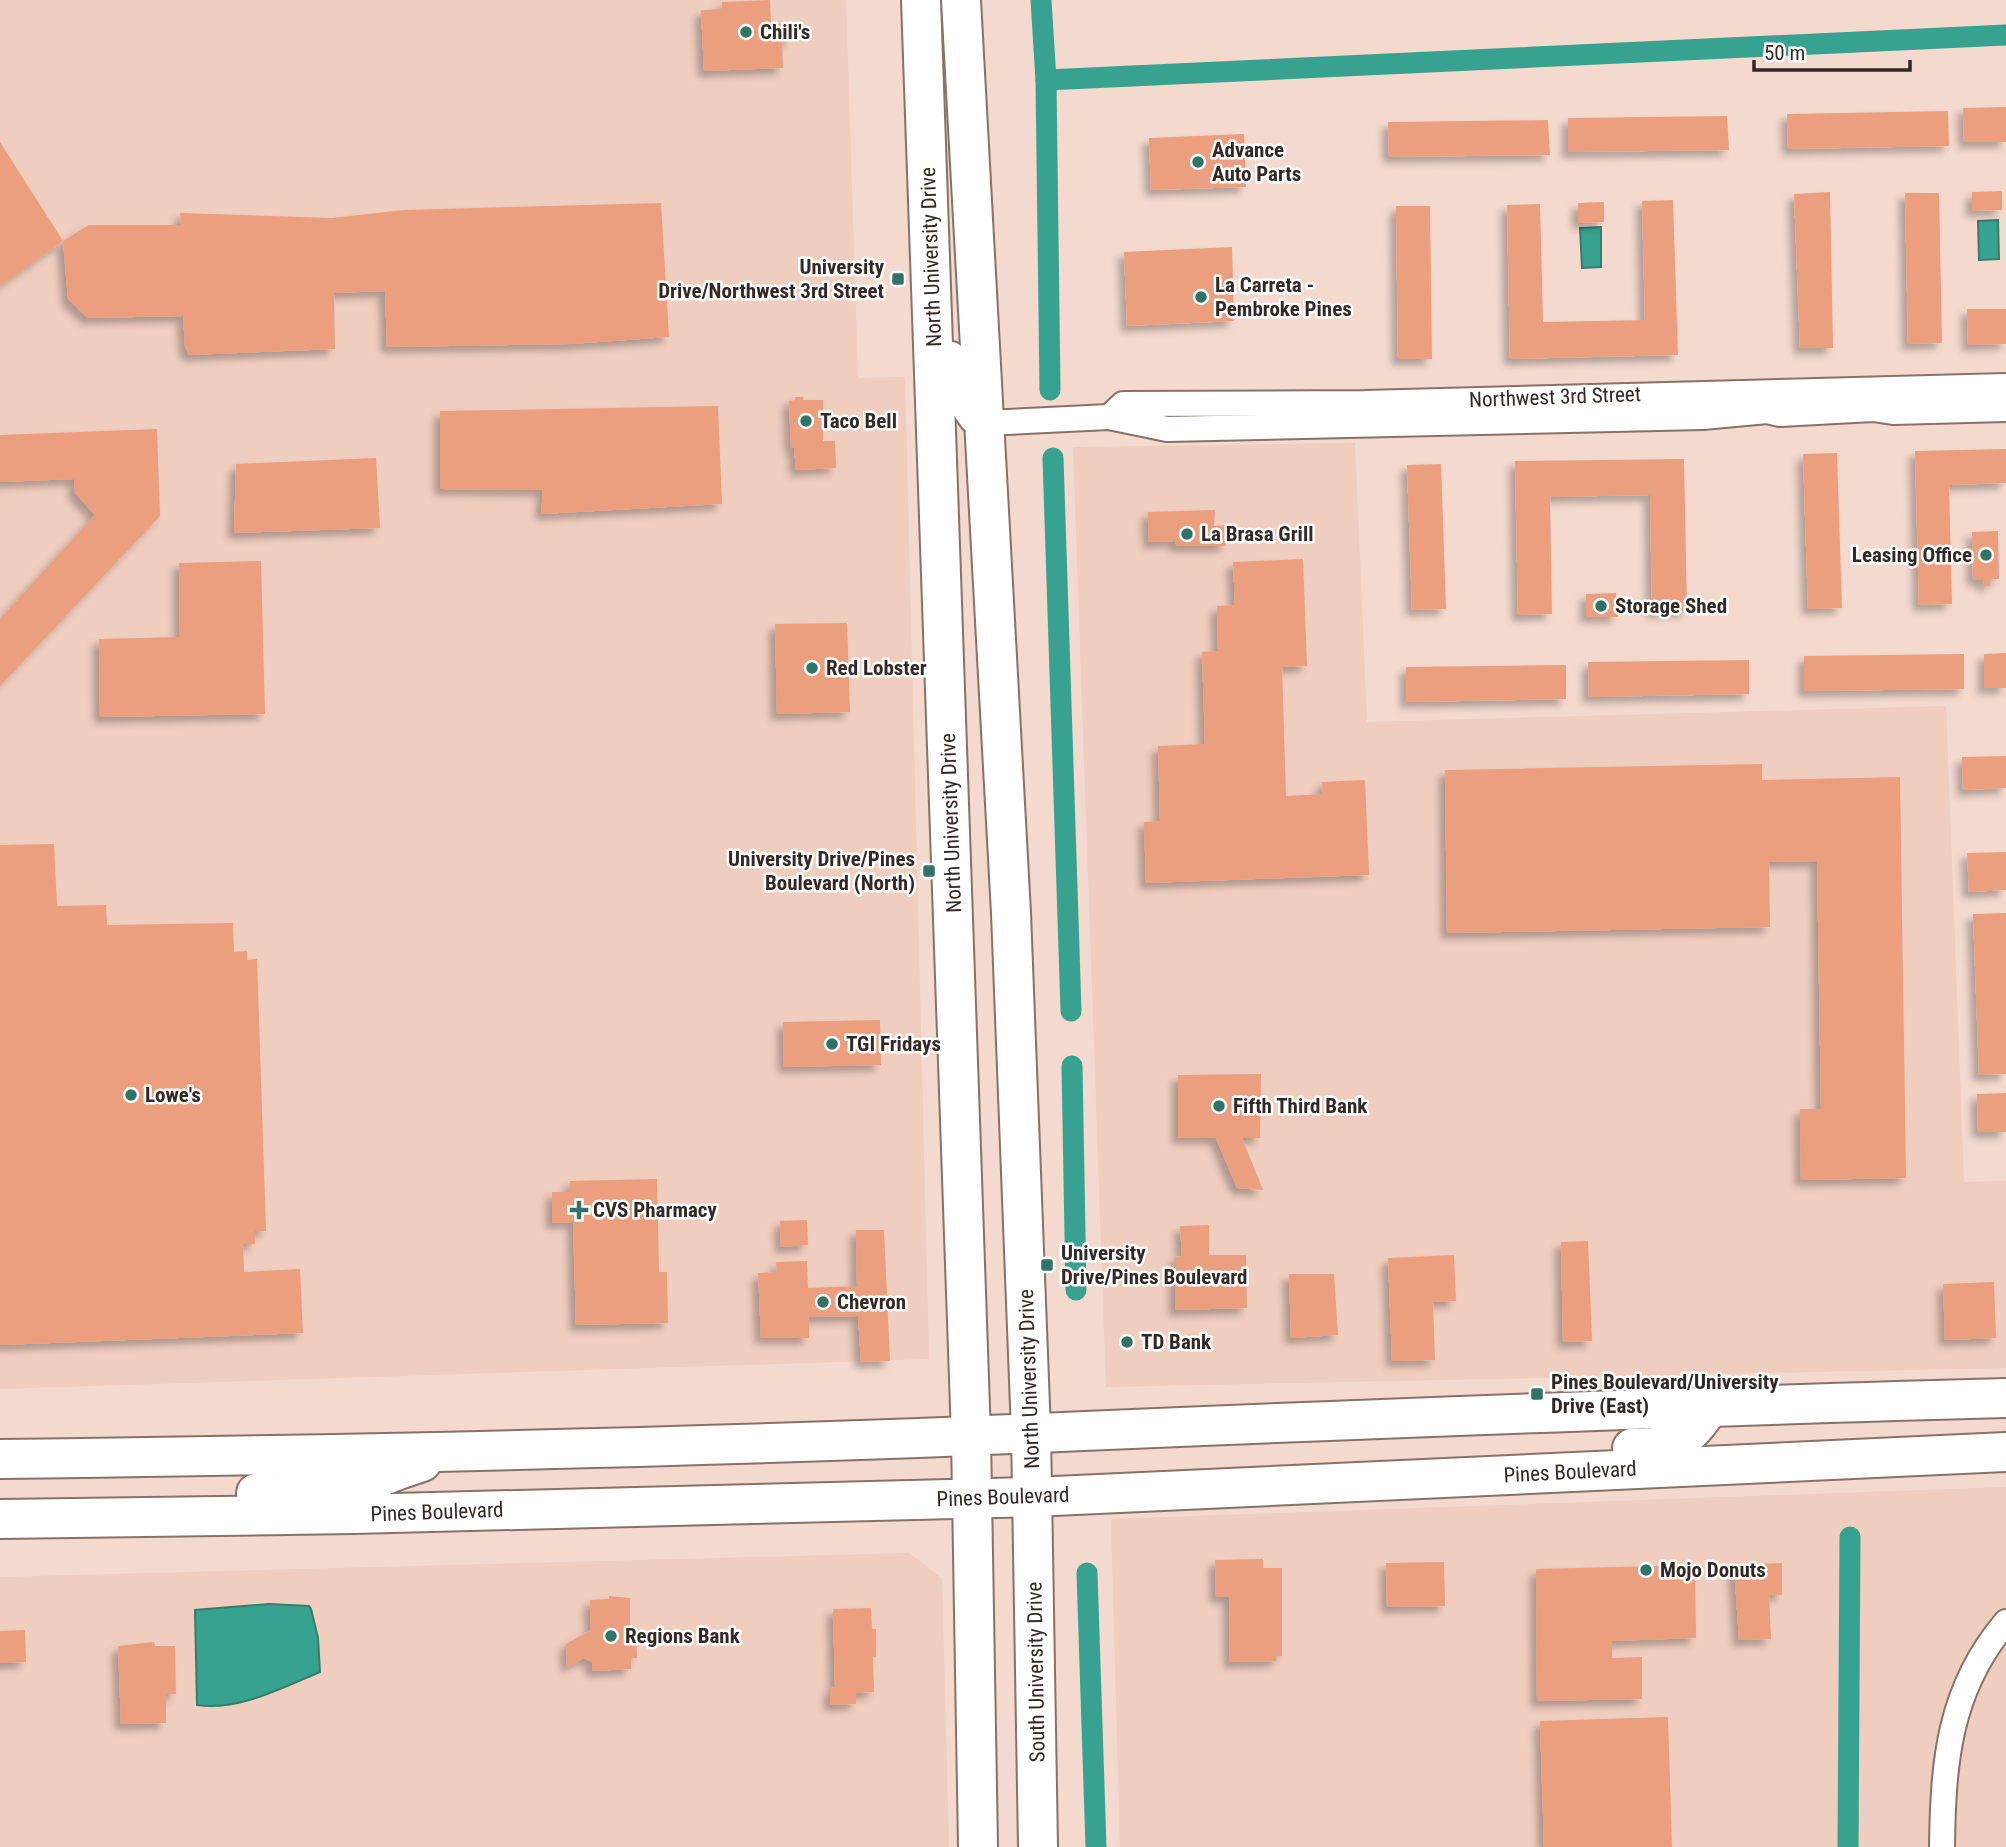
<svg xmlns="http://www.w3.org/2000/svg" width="2006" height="1847" viewBox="0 0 2006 1847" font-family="'Roboto Condensed',sans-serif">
	<defs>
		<filter id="shadow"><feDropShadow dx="-6" dy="6" stdDeviation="3.5" flood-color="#0004"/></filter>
	</defs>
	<rect width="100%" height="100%" fill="#f3d9ce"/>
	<g fill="#efcdbf">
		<path d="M0 0H846L858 378 905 377 929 1359 0 1389Z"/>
		<path d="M1355 443 1367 722 1946 706 1964 1182 2006 1181V1368L1106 1387 1073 447Z"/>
		<path d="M2006 1487V1847H1120L1111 1519Z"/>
		<path d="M909 1553 942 1578 949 1847H0V1577Z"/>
	</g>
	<g fill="#37a28f" stroke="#367d6f" stroke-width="2">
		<path d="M1998 220 1999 259 1979 260 1978 221Z"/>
		<path d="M1601 227V267L1582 268 1580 228Z"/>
		<path d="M269 1604 309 1606 311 1609 318 1638 320 1672C281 1688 239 1711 197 1705L195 1610Z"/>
	</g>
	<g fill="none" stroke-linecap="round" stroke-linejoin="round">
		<g stroke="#37a28f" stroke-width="21">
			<path d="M1041 0 1046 80 1050 390"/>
			<path d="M1046 80 2006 35"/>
			<path d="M1053 458 1071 1011"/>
			<path d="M1072 1066 1076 1290"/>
			<path d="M1087 1573 1096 1847"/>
			<path d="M1848 1847 1850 1537"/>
		</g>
	</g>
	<g fill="#eb9f7e" filter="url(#shadow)">
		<path d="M770 0 771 24 790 23 791 40H782L783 68 704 71 701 10 722 9V2Z"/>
		<path d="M2006 107V142H1964L1963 108Z"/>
		<path d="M1948 111 1949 146 1788 149 1787 114Z"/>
		<path d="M1727 116 1729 150 1568 152V118Z"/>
		<path d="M1548 120 1550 155 1389 157 1388 122Z"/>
		<path d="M1244 134 1246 187 1151 190 1149 138Z"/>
		<path d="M0 142 63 241 0 286Z"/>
		<path d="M2002 191V210L1972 211V192Z"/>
		<path d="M1830 192 1833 348H1800L1794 194Z"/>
		<path d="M1905 193H1939L1942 343 1908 344Z"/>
		<path d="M1673 200 1678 355 1510 359 1507 205 1540 204 1543 322 1645 320 1642 201Z"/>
		<path d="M1604 202V222L1578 223V203Z"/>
		<path d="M661 203 669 337 570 344 387 347 385 291 334 293 335 349 189 355 185 347 183 316 88 318 68 299 63 241 89 225H181L180 213 332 218 404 210Z"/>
		<path d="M1396 206H1430L1432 359H1398Z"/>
		<path d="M1232 247 1234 321 1127 326 1124 252Z"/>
		<path d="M1967 309H2006V344L1968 345Z"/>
		<path d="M795 397H803V400H823V441H835L836 468 796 470 794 447 791 448 789 401 795 400Z"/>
		<path d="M718 406 722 504 541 514 543 490 440 489V411Z"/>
		<path d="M157 429 160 516 0 686V619L95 515 75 493 74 479 0 482V435Z"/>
		<path d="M2006 449V483L1949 485 1952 604 1919 605 1915 451Z"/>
		<path d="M1837 453 1842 608 1808 609 1803 454Z"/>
		<path d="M376 458 380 528 234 533 236 464Z"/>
		<path d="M1684 459 1687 611 1652 612 1650 495 1550 497 1552 614 1518 615 1515 461Z"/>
		<path d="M1441 464 1446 609 1412 610 1407 465Z"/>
		<path d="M1215 510 1214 526 1225 525 1226 546H1177L1175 541 1149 542 1148 512Z"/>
		<path d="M1998 531 1999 579H1990V586H1983V580H1973L1972 532Z"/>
		<path d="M1303 559 1307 666 1282 667 1286 796 1323 794 1322 782 1365 780 1369 875 1146 883 1144 822 1160 821 1158 746 1205 744 1202 652 1218 651 1217 606 1235 605 1233 562Z"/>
		<path d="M261 561 265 714 100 717 99 639 180 637 179 563Z"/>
		<path d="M1616 593 1618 617H1586V594Z"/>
		<path d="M847 623 850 712 777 714 775 624Z"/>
		<path d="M2006 653V688H1984V654Z"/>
		<path d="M1964 654V689L1804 691V656Z"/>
		<path d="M1749 660V694L1589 697 1588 662Z"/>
		<path d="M1566 665V699L1406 702V667Z"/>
		<path d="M2006 756V788L1963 790 1962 757Z"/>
		<path d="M1762 764V780L1900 777 1906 1178 1801 1180 1800 1109H1821L1817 861 1769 862 1770 927 1447 933 1445 770Z"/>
		<path d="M54 844 57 906 106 905 107 925 233 923 234 952 247 951V960L257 959 266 1231H255V1244H243L244 1272 300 1269 303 1333 0 1345V845Z"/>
		<path d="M2006 852V890L1969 892 1967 853Z"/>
		<path d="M2006 913V1074L1979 1075 1973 914Z"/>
		<path d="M880 1020 881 1065 784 1067 783 1022Z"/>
		<path d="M1261 1074 1260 1138H1242L1263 1190 1237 1188 1216 1138H1178V1075Z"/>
		<path d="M2006 1093V1132H1978L1977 1094Z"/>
		<path d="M657 1179 659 1272H667L668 1323 576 1325 573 1222 552 1223V1192H570V1181Z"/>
		<path d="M807 1220 808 1245 781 1247 780 1221Z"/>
		<path d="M1209 1225V1255H1246L1247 1308 1175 1310V1257L1182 1256 1180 1226Z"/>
		<path d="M856 1230H884L890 1361 861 1362 858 1316 809 1317V1338H761L758 1273 777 1272 776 1262 807 1261 808 1288 857 1286Z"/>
		<path d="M1588 1241 1592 1341 1563 1342 1561 1242Z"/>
		<path d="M1454 1255 1456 1301 1433 1302 1435 1360 1392 1361 1388 1258Z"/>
		<path d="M1289 1274H1334L1338 1335 1291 1338Z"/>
		<path d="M1994 1282 1996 1338 1945 1340 1943 1284Z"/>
		<path d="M1263 1559V1568H1282V1656H1276V1661L1230 1662 1229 1597H1216L1215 1560Z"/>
		<path d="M1444 1562 1445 1606 1387 1607 1386 1563Z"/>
		<path d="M1782 1563V1595H1769L1771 1639 1739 1640 1734 1565Z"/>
		<path d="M1695 1565 1696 1638 1612 1641V1658L1642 1657V1699L1537 1701 1536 1569Z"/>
		<path d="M609 1596 630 1598V1626H636L637 1658H631V1669L592 1671V1662L584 1658 567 1667 566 1644 591 1630 590 1600 609 1599Z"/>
		<path d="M871 1608 872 1629H876V1657H873L874 1692 856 1693V1704L830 1705V1687H835L833 1609Z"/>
		<path d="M25 1630 26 1662 0 1663V1631Z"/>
		<path d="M154 1642 155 1646H175L176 1694H166V1723L121 1724 118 1646Z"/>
		<path d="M1668 1717 1672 1847H1544L1540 1721Z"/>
	</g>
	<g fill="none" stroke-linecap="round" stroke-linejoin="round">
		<defs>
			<g id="street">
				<path d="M952 354 957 399 972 420 985 423 1109 417 1123 404 1365 403 2006 386"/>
				<path d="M1109 417 1167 429 1703 417 1767 411 1780 414 1873 409 1893 412 2006 409"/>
				<path d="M1942 1847C1943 1762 1949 1689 2006 1622"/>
			</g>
			<g id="primary">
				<path d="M921 0 971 1436 978 1847"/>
				<path d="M961 0 1011 913 1031 1432 1038 1847"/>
			</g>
			<g id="highway">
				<path d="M1632 1448C1675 1448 1687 1441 1710 1406"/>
				<path d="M0 1459C323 1455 645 1449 968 1436 1314 1421 1660 1407 2006 1398"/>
				<path d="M256 1493C275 1493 321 1492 333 1477 337 1472 338 1461 339 1455"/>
				<path d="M354 1514C358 1478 392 1473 422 1462"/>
				<path d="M0 1519 354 1514 1033 1497 2006 1452"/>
			</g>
		</defs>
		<use href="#street" stroke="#887167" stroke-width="28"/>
		<use href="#primary" stroke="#887167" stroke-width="42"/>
		<use href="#highway" stroke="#887167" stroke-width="42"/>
		<use href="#street" stroke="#fff" stroke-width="24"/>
		<use href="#primary" stroke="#fff" stroke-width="38"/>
		<use href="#highway" stroke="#fff" stroke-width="38"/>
	</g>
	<g fill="#2f7366" stroke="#fff" stroke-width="2.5">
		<circle cx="746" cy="32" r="7"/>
		<circle cx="1198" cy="162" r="7"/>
		<rect x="891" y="272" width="14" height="14" rx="3.5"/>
		<circle cx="1201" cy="297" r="7"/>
		<circle cx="806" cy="421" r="7"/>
		<circle cx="1187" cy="534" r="7"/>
		<circle cx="1986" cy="555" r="7"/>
		<circle cx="1601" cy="606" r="7"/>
		<circle cx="812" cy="668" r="7"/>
		<rect x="922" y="864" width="14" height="14" rx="3.5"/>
		<circle cx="832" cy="1044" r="7"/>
		<circle cx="131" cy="1095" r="7"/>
		<circle cx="1219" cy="1106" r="7"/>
		<path d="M575.5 1199.5h7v7h7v7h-7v7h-7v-7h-7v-7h7z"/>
		<rect x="1040" y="1258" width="14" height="14" rx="3.5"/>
		<circle cx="823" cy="1302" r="7"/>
		<circle cx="1127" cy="1342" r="7"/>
		<rect x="1530" y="1387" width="14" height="14" rx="3.5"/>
		<circle cx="1646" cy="1570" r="7"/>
		<circle cx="611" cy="1636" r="7"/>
	</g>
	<g text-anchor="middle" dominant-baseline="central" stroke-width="5" stroke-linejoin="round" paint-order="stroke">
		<g font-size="21" font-weight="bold" fill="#322824" stroke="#fff" text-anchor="start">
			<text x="760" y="32">Chili's</text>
			<text x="1212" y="150">Advance<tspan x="1212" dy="24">Auto Parts</tspan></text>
			<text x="884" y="267" text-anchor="end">University<tspan x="884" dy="24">Drive/Northwest 3rd Street</tspan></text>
			<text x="1215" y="285">La Carreta -<tspan x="1215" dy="24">Pembroke Pines</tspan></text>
			<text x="820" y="421">Taco Bell</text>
			<text x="1201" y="534">La Brasa Grill</text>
			<text x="1972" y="555" text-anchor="end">Leasing Office</text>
			<text x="1615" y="606">Storage Shed</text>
			<text x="826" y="668">Red Lobster</text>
			<text x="915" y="859" text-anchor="end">University Drive/Pines<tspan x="915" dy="24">Boulevard (North)</tspan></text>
			<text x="846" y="1044">TGI Fridays</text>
			<text x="145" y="1095">Lowe's</text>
			<text x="1233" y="1106">Fifth Third Bank</text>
			<text x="593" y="1210">CVS Pharmacy</text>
			<text x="1061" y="1253">University<tspan x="1061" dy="24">Drive/Pines Boulevard</tspan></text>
			<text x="837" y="1302">Chevron</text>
			<text x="1141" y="1342">TD Bank</text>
			<text x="1551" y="1382">Pines Boulevard/University<tspan x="1551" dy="24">Drive (East)</tspan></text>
			<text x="1660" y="1570">Mojo Donuts</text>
			<text x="625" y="1636">Regions Bank</text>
		</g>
		<g font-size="21" fill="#322824" stroke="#fff">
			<text transform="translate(931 257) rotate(-92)">North University Drive</text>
			<text transform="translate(1555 397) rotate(-2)">Northwest 3rd Street</text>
			<text transform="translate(951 823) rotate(-92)">North University Drive</text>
			<text transform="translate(1029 1379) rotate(-92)">North University Drive</text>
			<text transform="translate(1570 1472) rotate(-3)">Pines Boulevard</text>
			<text transform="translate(1003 1497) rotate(-2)">Pines Boulevard</text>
			<text transform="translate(437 1512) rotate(-2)">Pines Boulevard</text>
			<text transform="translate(1036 1672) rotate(-91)">South University Drive</text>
		</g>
	</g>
	<path d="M1754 60v10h156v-10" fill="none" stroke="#322824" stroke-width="3.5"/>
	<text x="1764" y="60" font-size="21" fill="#322824" stroke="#ffffff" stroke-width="5" paint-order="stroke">50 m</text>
</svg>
